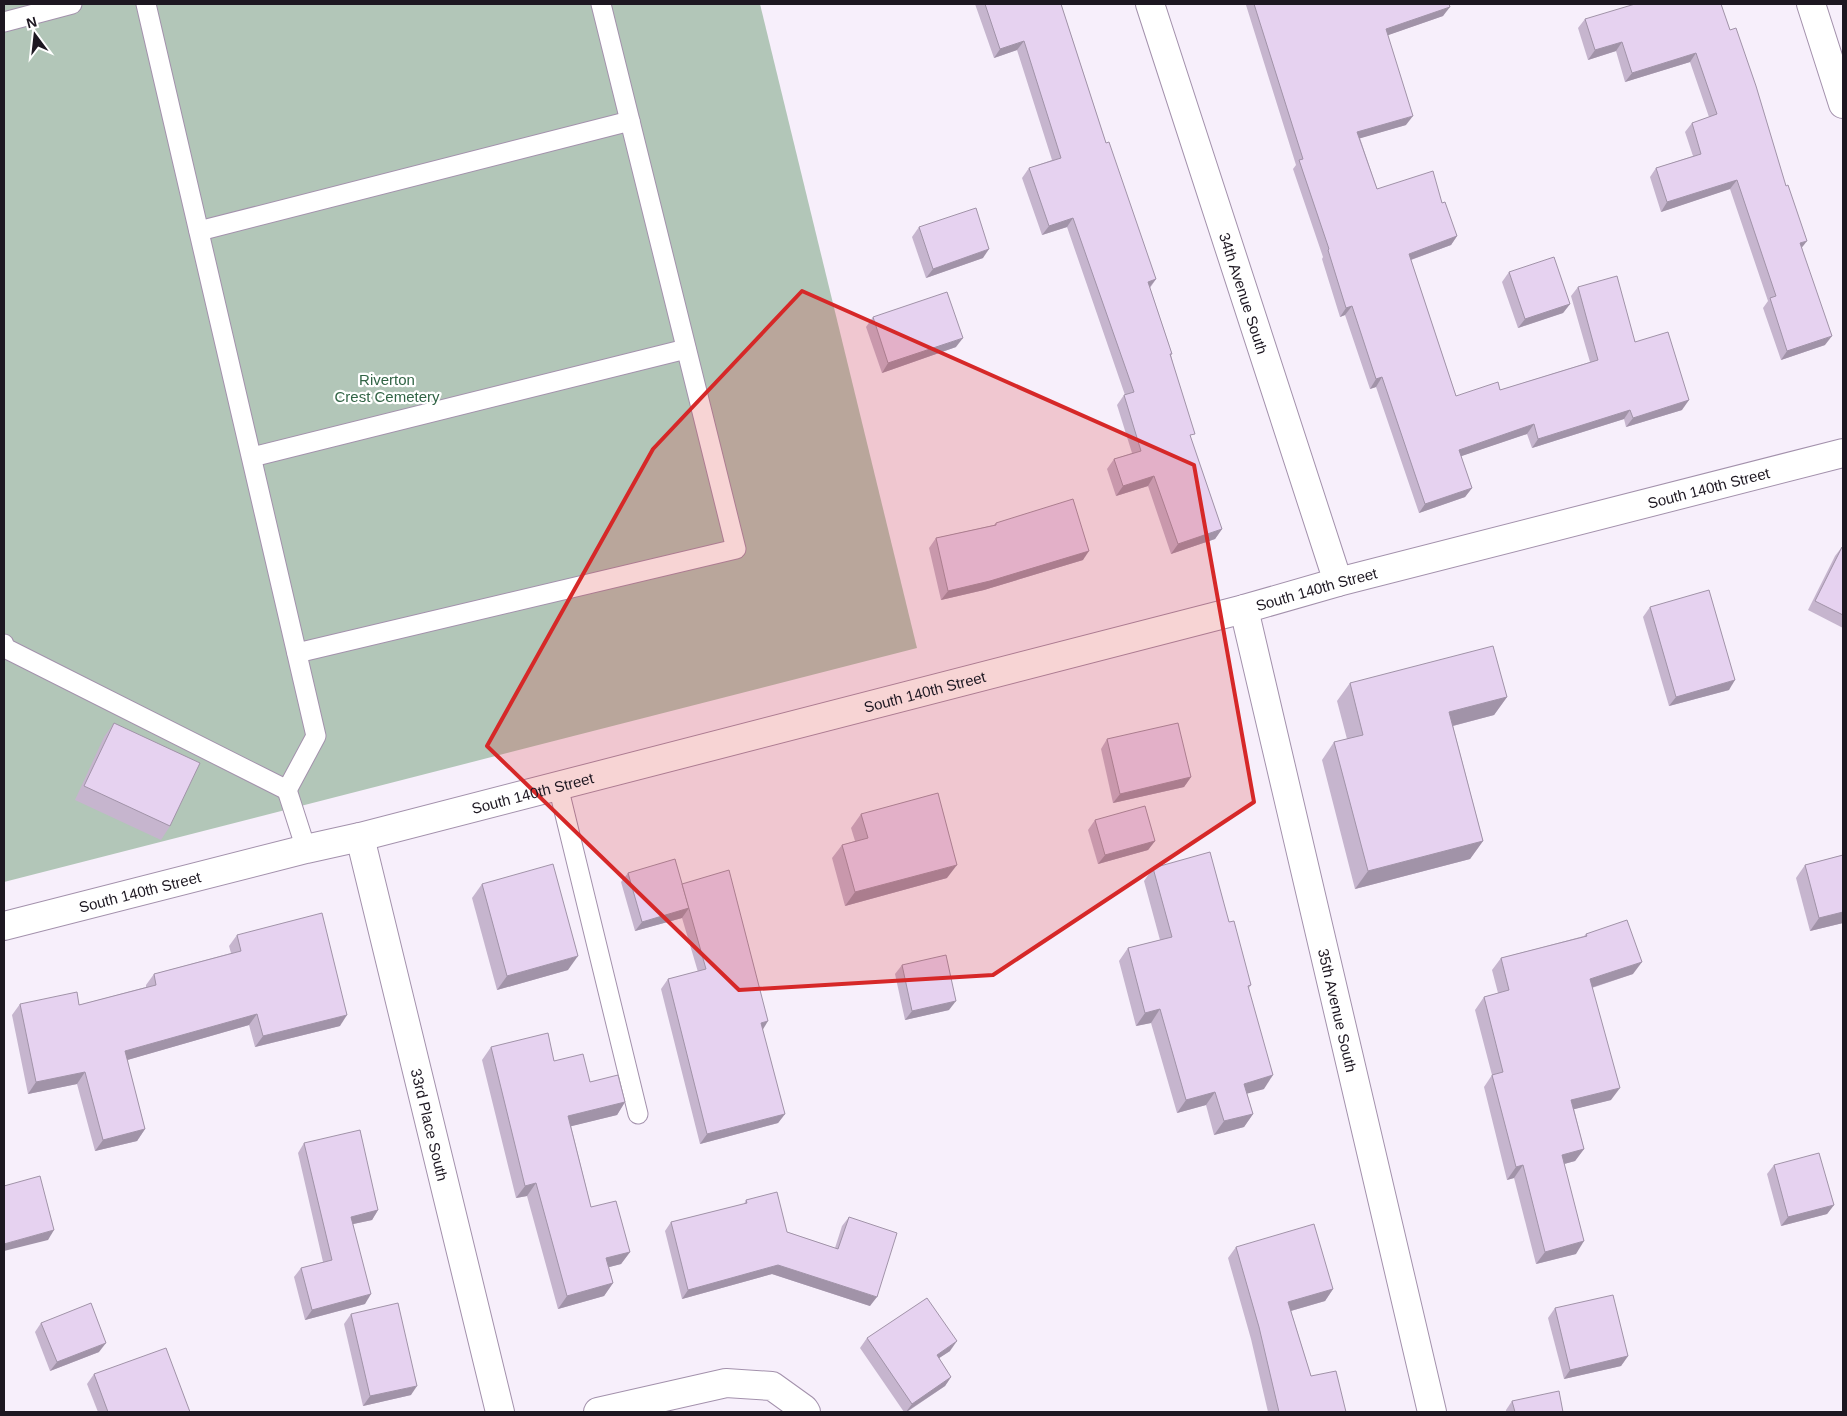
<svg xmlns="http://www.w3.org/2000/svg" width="1847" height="1416" viewBox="0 0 1847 1416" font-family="Arial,sans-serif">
	<rect width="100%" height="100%" fill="#f7effb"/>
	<path fill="#b2c6b8" d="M4 4H760L917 648 4 882Z"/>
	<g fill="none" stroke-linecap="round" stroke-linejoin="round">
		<defs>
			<g id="lane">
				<path d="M4 22 72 4"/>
				<path d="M199 231 630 121"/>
				<path d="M252 457 686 349"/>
				<path d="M4 644 5 648 287 790 316 736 146 4"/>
				<path d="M297 653 736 549 601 4"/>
				<path d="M558 786 638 1114"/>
				<path d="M287 790 306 849"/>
			</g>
			<g id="street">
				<path id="s1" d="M1150 4 1338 582"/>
				<path d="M1811 4 1843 104"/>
				<path id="s2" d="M1244 609 1432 1412"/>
				<path id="s3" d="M360 837 500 1412"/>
				<path id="s4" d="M4 926 306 849 360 837 1244 609 1338 582 1843 453"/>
				<path d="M598 1412 726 1383 772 1386 804 1409 806 1412"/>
			</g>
		</defs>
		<use href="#lane" stroke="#a391ac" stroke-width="21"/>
		<use href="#street" stroke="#a391ac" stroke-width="30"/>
		<use href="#lane" stroke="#fff" stroke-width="19"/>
		<use href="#street" stroke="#fff" stroke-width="28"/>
	</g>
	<g fill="#c6b5ce">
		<path d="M975 4H1061L1106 143 1156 279 1150 288 1172 354 1171 355 1191 439 1222 529 1215 539 1171 554 1148 486 1116 496 1107 469 1114 459 1132 453 1117 405 1124 395H1125L1067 227 1042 235 1022 178 1029 168 1052 160 1017 50 994 58Z"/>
		<path d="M1247 4H1449L1443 16 1388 35 1406 125 1360 138 1377 189 1442 203 1457 236 1451 245 1411 260 1456 396 1500 390 1590 362 1571 296 1578 287 1635 342 1682 410 1626 427 1624 419 1532 448 1527 434 1461 456 1472 488 1465 497 1419 513 1376 387 1370 389 1345 315 1340 317 1322 259 1323 257 1293 169 1296 165 1246 5Z"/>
		<path d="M1721 4 1802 248 1825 345 1781 360 1763 308 1768 301 1730 189 1661 212 1650 177 1656 168 1693 156 1685 132 1692 123 1709 117 1690 62 1625 82 1616 51 1588 60 1578 28 1585 19Z"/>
		<path d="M919 227 983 258 926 278 912 237Z"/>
		<path d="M1509 272 1570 304 1563 313 1518 328 1502 282Z"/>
		<path d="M873 317 956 347 882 373 866 327Z"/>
		<path d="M996 523 1083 560 984 590 941 600 929 548 936 538 994 525Z"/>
		<path d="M1842 547 1843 548V628L1808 610 1835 556Z"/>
		<path d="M1650 607 1729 690 1669 706 1643 617Z"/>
		<path d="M1350 683 1507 697 1494 715 1453 726 1483 841 1470 859 1355 889 1322 760 1334 742 1347 739 1337 701Z"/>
		<path d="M114 723 170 826 161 840 75 800 104 737Z"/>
		<path d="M1107 739 1191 777 1184 787 1113 803 1101 749Z"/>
		<path d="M861 814 947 878 845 906 832 858 842 845 855 841 851 828Z"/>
		<path d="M1095 820 1155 841 1148 850 1098 864 1088 830Z"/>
		<path d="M1843 855V923L1810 931 1796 878 1805 865Z"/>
		<path d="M1153 868 1229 922 1251 985 1249 988 1264 1089 1247 1093 1253 1114 1244 1127 1214 1135 1206 1105 1177 1113 1151 1023 1136 1026 1119 961 1128 948 1160 940 1144 881Z"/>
		<path d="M628 873 682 884 762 1030 785 1114 778 1123 700 1144 661 989 668 979 698 972 682 918 635 931 621 882Z"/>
		<path d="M482 884 568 970 497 990 472 898Z"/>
		<path d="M1586 934 1633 974 1592 988 1611 1100 1574 1109 1584 1149 1575 1161 1564 1164 1576 1254 1536 1264 1514 1178 1507 1180 1484 1087 1492 1075 1475 1010 1484 997 1498 993 1492 970 1501 958 1584 936Z"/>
		<path d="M237 935 340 1026 255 1047 249 1025 127 1060 145 1129 137 1141 95 1151 77 1084 28 1094 12 1015 20 1004 79 1005 146 987V985L154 974 231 953 229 946Z"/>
		<path d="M902 965 949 1010 905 1020 895 974Z"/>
		<path d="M491 1047 590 1082 625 1102 617 1115 571 1126 591 1207 630 1252 621 1264 609 1267 613 1283 604 1296 558 1309 527 1196 516 1198 482 1060Z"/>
		<path d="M304 1143 378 1210 372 1220 353 1224 365 1304 305 1320 294 1277 301 1268 323 1262 298 1153Z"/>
		<path d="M1774 1165 1834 1205 1827 1214 1781 1226 1767 1174Z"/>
		<path d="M746 1200 787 1232 835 1248 842 1226 849 1217 870 1306 772 1274 682 1299 665 1231 671 1222 744 1204Z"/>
		<path d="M1236 1247 1333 1289 1325 1301 1291 1311 1311 1376 1346 1412H1268L1251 1339 1228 1258Z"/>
		<path d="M1555 1308 1628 1356 1621 1366 1564 1379 1548 1318Z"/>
		<path d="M351 1314 411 1395 363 1406 344 1324Z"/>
		<path d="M41 1323 99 1352 50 1371 35 1332Z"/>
		<path d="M867 1338 950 1351 939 1358 951 1377 945 1386 907 1412H904L860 1348Z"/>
		<path d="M94 1374 190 1412H98L87 1384Z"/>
		<path d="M1512 1401 1563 1412H1506V1410Z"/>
	</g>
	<g fill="#a193a8">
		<path d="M1450 7 1443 16 1380 38 1386 29Z"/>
		<path d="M1024 41 1017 50 994 58 1000 49Z"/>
		<path d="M1622 42 1616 51 1588 60 1595 50Z"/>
		<path d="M1696 53 1690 62 1625 82 1632 73Z"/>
		<path d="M1413 116 1406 125 1351 141 1357 132Z"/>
		<path d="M1737 180 1730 189 1661 212 1667 202Z"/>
		<path d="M1073 218 1067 227 1042 235 1049 226Z"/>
		<path d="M1457 236 1451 245 1402 263 1409 254Z"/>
		<path d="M1807 241 1800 250V243Z"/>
		<path d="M989 249 983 258 926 278 933 269Z"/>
		<path d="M1156 279 1149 288 1148 282Z"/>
		<path d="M1570 304 1563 313 1518 328 1525 319Z"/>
		<path d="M1352 306 1345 315 1340 317 1346 308Z"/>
		<path d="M1832 336 1825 345 1781 360 1787 351Z"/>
		<path d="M963 338 956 347 882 373 888 363Z"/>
		<path d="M1382 377 1376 387 1370 389 1376 379Z"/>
		<path d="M1689 400 1682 410 1626 427 1633 418Z"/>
		<path d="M1630 410 1624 419 1532 448 1538 439Z"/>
		<path d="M1534 424 1527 434 1453 459 1459 450Z"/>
		<path d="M1154 476 1148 486 1116 496 1123 486Z"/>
		<path d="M1472 488 1465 497 1419 513 1425 504Z"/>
		<path d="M1222 529 1215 539 1171 554 1178 544Z"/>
		<path d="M1089 551 1083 560 984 590 941 600 948 591Z"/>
		<path d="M1735 680 1729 690 1669 706 1676 697Z"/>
		<path d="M1507 697 1494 715 1437 730 1449 712Z"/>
		<path d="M1191 777 1184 787 1113 803 1120 794Z"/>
		<path d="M1155 841 1148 850 1098 864 1105 855Z"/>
		<path d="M1483 841 1470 859 1355 889 1368 871Z"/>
		<path d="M957 865 947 878 845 906 855 892Z"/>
		<path d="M689 908 682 918 635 931 642 922Z"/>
		<path d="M1843 912V923L1810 931 1819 918Z"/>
		<path d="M578 956 568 970 497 990 507 976Z"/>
		<path d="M1642 962 1633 974 1581 991 1590 979Z"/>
		<path d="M956 1001 949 1010 905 1020 912 1011Z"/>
		<path d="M1160 1009 1151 1023 1136 1026 1145 1013Z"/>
		<path d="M257 1014 249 1025 117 1063 125 1051Z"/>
		<path d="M347 1015 340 1026 255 1047 263 1036Z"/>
		<path d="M768 1021 762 1031 761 1023Z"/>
		<path d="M85 1072 77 1084 28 1094 36 1082Z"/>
		<path d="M1273 1075 1264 1089 1235 1097 1244 1084Z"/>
		<path d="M1620 1088 1611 1100 1563 1112 1571 1100Z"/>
		<path d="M1215 1092 1206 1105 1177 1113 1186 1100Z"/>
		<path d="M625 1102 617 1115 560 1129 568 1116Z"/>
		<path d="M785 1114 778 1123 700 1144 707 1134Z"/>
		<path d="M1253 1114 1244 1127 1214 1135 1224 1121Z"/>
		<path d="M145 1129 137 1141 95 1151 103 1140Z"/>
		<path d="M1584 1149 1575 1161 1553 1167 1562 1155Z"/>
		<path d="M1523 1165 1514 1178 1507 1180 1516 1167Z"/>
		<path d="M536 1183 527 1196 516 1198 525 1186Z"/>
		<path d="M1834 1205 1827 1214 1781 1226 1788 1217Z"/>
		<path d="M378 1210 372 1220 344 1226 351 1217Z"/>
		<path d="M54 1230 48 1240 4 1251V1244Z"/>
		<path d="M1584 1241 1576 1254 1536 1264 1545 1252Z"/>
		<path d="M630 1252 621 1264 598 1270 606 1258Z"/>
		<path d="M778 1265 877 1297 870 1306 772 1274 682 1299 688 1290Z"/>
		<path d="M613 1283 604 1296 558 1309 567 1296Z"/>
		<path d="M1333 1289 1325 1301 1280 1314 1288 1302Z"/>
		<path d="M371 1294 365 1304 305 1320 312 1310Z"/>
		<path d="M957 1341 950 1351 930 1364 937 1355Z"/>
		<path d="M106 1343 99 1352 50 1371 57 1362Z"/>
		<path d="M1628 1356 1621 1366 1564 1379 1570 1370Z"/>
		<path d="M951 1377 945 1386 906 1412 912 1404Z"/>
		<path d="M417 1386 411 1395 363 1406 370 1396Z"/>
	</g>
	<g fill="#e6d2f0" stroke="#a193a8">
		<path d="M985 4H1061L1106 143 1109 142 1156 279 1148 282 1172 354H1170L1195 434 1190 435 1222 529 1178 544 1154 476 1123 486 1114 459 1141 451 1124 395 1134 392 1073 218 1049 226 1029 168 1061 158 1024 41 1000 49Z"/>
		<path d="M1254 4H1449L1450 7 1386 29 1413 116 1357 132 1377 189 1433 171 1442 203 1445 202 1457 236 1409 254 1456 396 1498 382 1500 390 1598 360 1578 287 1617 276 1635 342 1668 332 1689 400 1633 418 1630 410 1538 439 1534 424 1459 450 1472 488 1425 504 1382 377 1376 379 1352 306 1346 308 1328 250 1329 249 1299 160 1303 159Z"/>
		<path d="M1635 4H1721L1730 30 1736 28 1756 86 1786 186 1788 185 1807 241 1800 243 1832 336 1787 351 1770 298 1776 296 1737 180 1667 202 1656 168 1701 154 1692 123 1717 114 1696 53 1632 73 1622 42 1595 50 1585 19Z"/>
		<path d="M976 208 989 249 933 269 919 227Z"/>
		<path d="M1554 257 1570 304 1525 319 1509 272Z"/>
		<path d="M947 292 963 338 888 363 873 317Z"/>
		<path d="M1073 499 1089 551 990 581 948 591 936 538 996 525V523Z"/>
		<path d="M1842 547 1843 548V615L1815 601Z"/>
		<path d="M1709 590 1735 680 1676 697 1650 607Z"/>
		<path d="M1493 646 1507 697 1449 712 1483 841 1368 871 1334 742 1363 735 1350 683Z"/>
		<path d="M114 723 200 763 170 826 84 786Z"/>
		<path d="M1178 723 1191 777 1120 794 1107 739Z"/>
		<path d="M938 793 957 865 855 892 842 845 868 838 861 814Z"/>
		<path d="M1145 806 1155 841 1105 855 1095 820Z"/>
		<path d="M1210 852 1229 922 1234 921 1251 985 1248 986 1273 1075 1244 1084 1253 1114 1224 1121 1215 1092 1186 1100 1160 1009 1145 1013 1128 948 1172 937 1153 868Z"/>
		<path d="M1843 855V912L1819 918 1805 865Z"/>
		<path d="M675 859 689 908 642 922 628 873Z"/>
		<path d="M553 864 578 956 507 976 482 884Z"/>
		<path d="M729 870 768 1021 761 1023 785 1114 707 1134 668 979 706 969 682 884Z"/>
		<path d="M322 913 347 1015 263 1036 257 1014 125 1051 145 1129 103 1140 85 1072 36 1082 20 1004 77 992 79 1005 156 985 154 974 241 951 237 935Z"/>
		<path d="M1627 920 1642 962 1590 979 1620 1088 1571 1100 1584 1149 1562 1155 1584 1241 1545 1252 1523 1165 1516 1167 1492 1075 1503 1072 1484 997 1509 990 1501 958 1587 936 1586 934Z"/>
		<path d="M946 955 956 1001 912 1011 902 965Z"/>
		<path d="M548 1033 554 1061 583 1054 590 1082 618 1075 625 1102 568 1116 591 1207 616 1201 630 1252 606 1258 613 1283 567 1296 536 1183 525 1186 491 1047Z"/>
		<path d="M360 1130 378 1210 351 1217 371 1294 312 1310 301 1268 332 1260 304 1143Z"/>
		<path d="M1819 1153 1834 1205 1788 1217 1774 1165Z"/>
		<path d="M40 1176 54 1230 4 1244V1186Z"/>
		<path d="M777 1192 787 1232 838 1249 849 1217 897 1233 877 1297 778 1265 688 1290 671 1222 747 1203 746 1200Z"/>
		<path d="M1314 1224 1333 1289 1288 1302 1311 1376 1336 1371 1346 1412H1279L1259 1327 1236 1247Z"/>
		<path d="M1613 1295 1628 1356 1570 1370 1555 1308Z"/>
		<path d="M927 1298 957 1341 937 1355 951 1377 912 1404 867 1338Z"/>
		<path d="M91 1303 106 1343 57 1362 41 1323Z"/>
		<path d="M398 1303 417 1386 370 1396 351 1314Z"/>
		<path d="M166 1348 190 1412H108L94 1374Z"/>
		<path d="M1559 1391 1563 1412H1515L1512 1401Z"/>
	</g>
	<path fill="#d62828" fill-opacity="0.2" stroke="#d62828" stroke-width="4" stroke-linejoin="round" d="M802 291 1194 465 1254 802 993 975 739 990 487 746 653 449Z"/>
	<g text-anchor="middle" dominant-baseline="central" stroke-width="4.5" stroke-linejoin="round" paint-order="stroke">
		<g font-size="15" fill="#1d1721" stroke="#fff">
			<text stroke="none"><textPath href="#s1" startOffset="304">34th Avenue South</textPath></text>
			<text stroke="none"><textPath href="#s4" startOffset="1760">South 140th Street</textPath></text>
			<text stroke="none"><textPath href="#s4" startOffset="1355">South 140th Street</textPath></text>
			<text stroke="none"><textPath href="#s4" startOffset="950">South 140th Street</textPath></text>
			<text stroke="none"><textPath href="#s4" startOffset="545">South 140th Street</textPath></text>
			<text stroke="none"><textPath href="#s4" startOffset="140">South 140th Street</textPath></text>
			<text stroke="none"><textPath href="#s2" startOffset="412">35th Avenue South</textPath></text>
			<text stroke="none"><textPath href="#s3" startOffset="296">33rd Place South</textPath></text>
		</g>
		<g font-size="15" fill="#316445" stroke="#fff">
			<text x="387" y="379">Riverton<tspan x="387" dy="17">Crest Cemetery</tspan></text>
		</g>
	</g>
	<rect width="1847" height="1416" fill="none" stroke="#1d1721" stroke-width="10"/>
	<g transform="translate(35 35) rotate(345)" stroke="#ffffff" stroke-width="4" paint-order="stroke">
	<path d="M0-4L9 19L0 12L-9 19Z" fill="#1d1721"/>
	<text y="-8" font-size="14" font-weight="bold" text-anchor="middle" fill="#1d1721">N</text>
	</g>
</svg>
